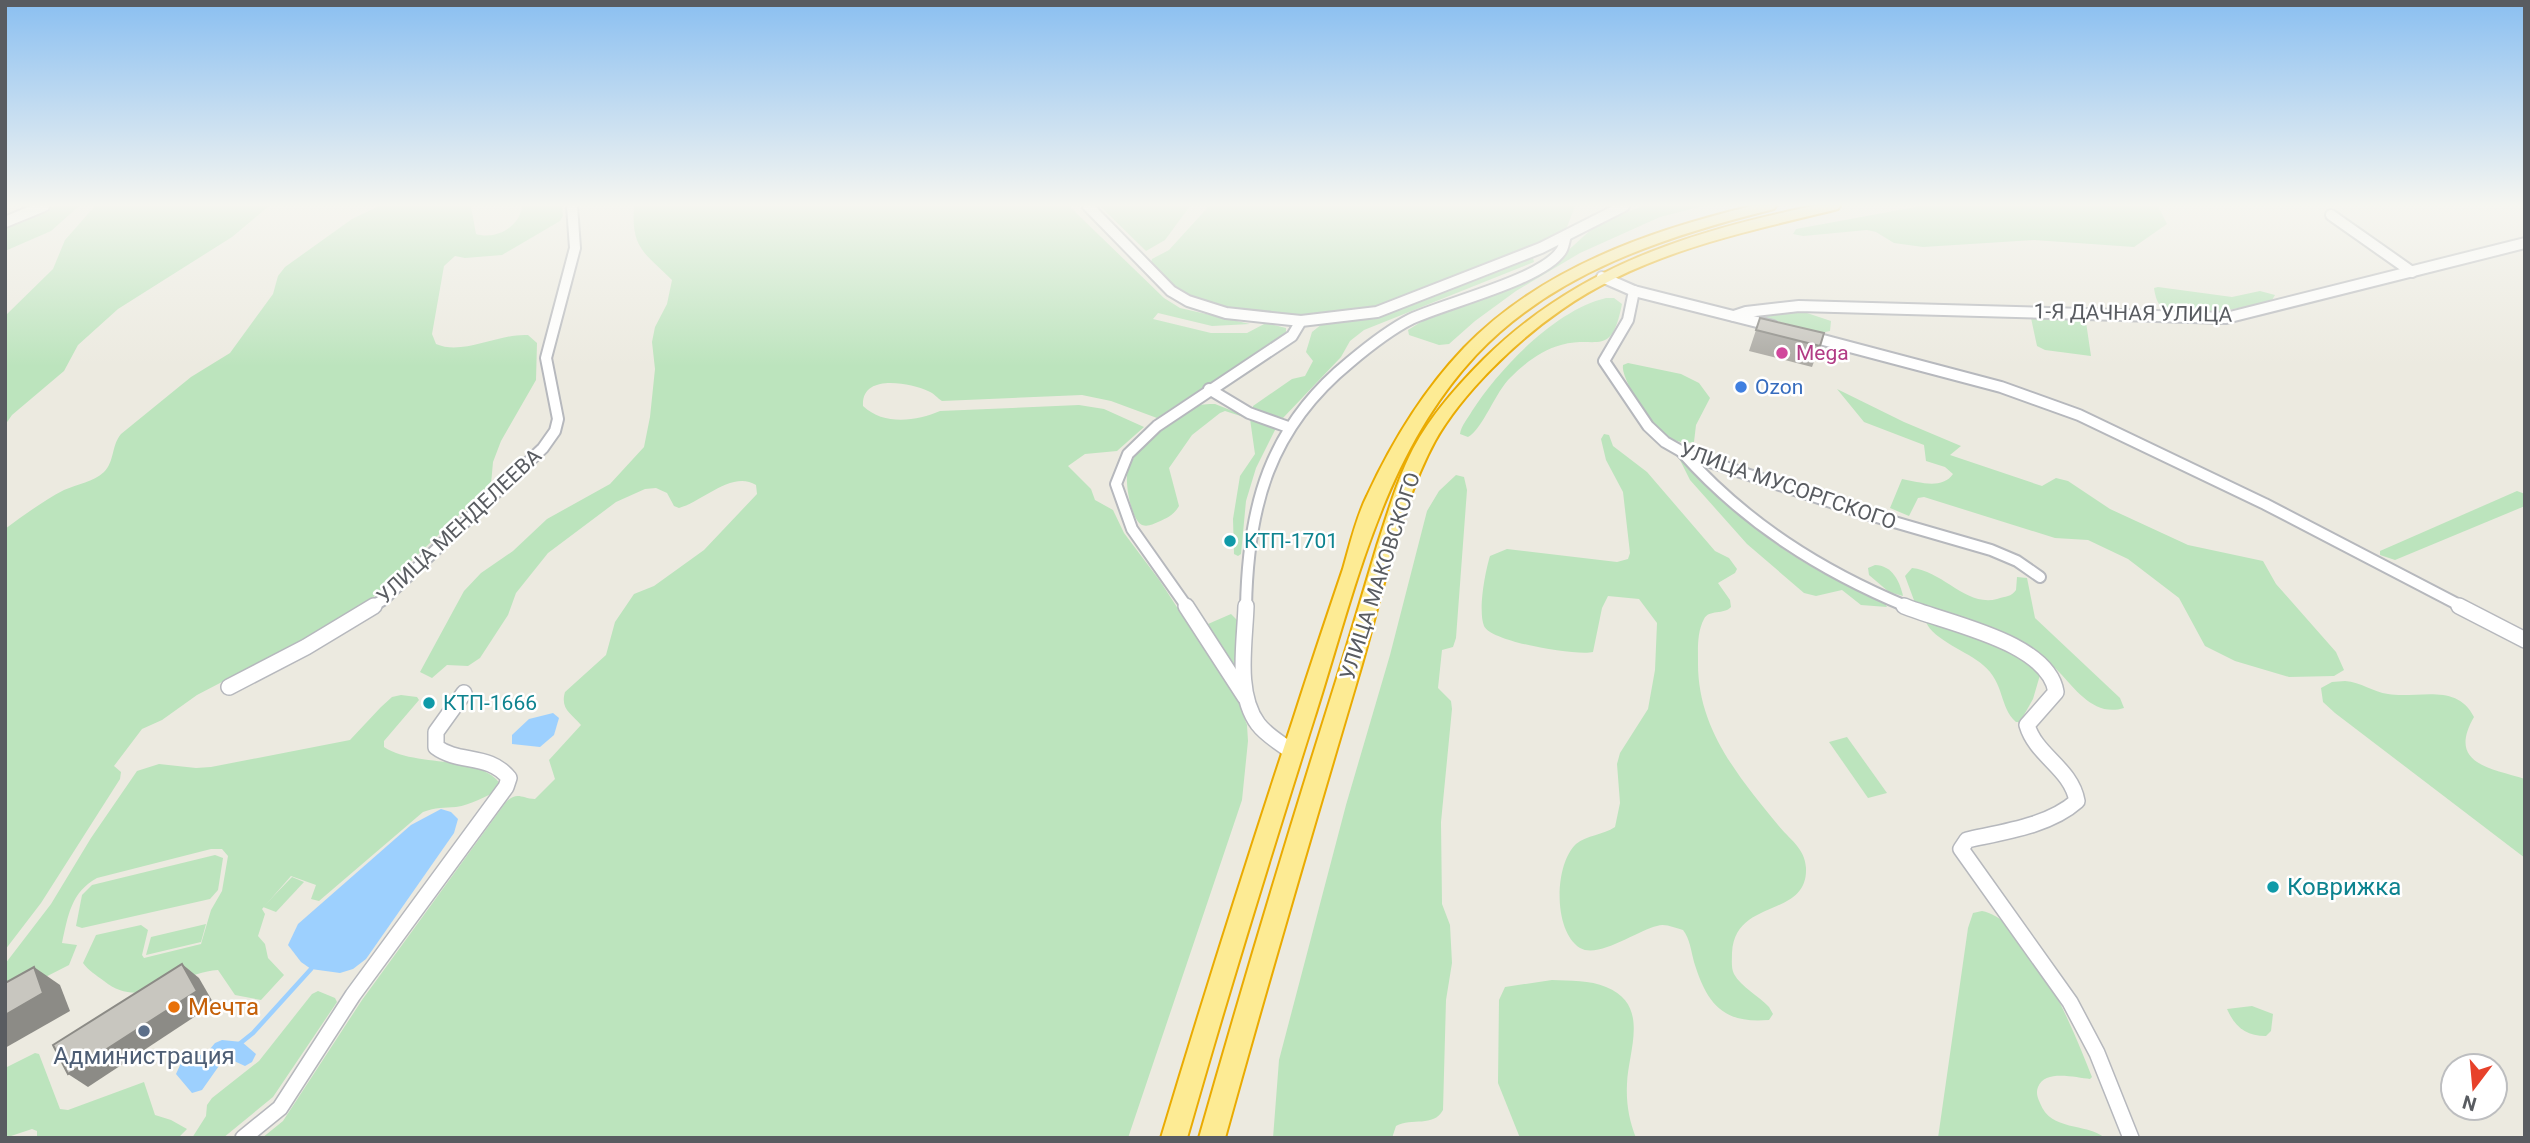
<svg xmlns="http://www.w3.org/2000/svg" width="2530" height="1143" viewBox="0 0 2530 1143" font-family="Roboto,sans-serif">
	<rect width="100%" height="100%" fill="#eceae0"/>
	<g fill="#bce4bd">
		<path d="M55 206H79L51 231 5 251V227Z"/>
		<path d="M95 206H269L232 237 118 309 78 345 64 371 12 415 5 425V316L53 269 65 240Z"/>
		<path d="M379 206H471L476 234C496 240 520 227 522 206H562L563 216 560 221 502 255 465 258 455 256 444 266 432 334 436 344C463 356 499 333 528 335L537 343 536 380 501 441 493 462 491 484 375 596 301 641 197 695 162 720 142 729 114 766 121 772 120 779 41 903 5 950V529C24 515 43 501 64 490 78 484 93 482 104 472 115 461 111 446 121 434L191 377 230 353 273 294 278 276 285 267 352 219Z"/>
		<path d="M634 206H1069L1164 298 1180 308 1250 324 1212 326 1158 313 1153 319 1211 333H1247L1266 323 1286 328V332L1280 337 1157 418 1111 401 1082 395 942 401C937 398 934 393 928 391 910 383 861 373 863 406 884 426 917 421 940 411L1079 405 1104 409 1144 427 1117 451 1085 454 1068 466 1091 489 1095 500 1113 510 1124 533 1160 581 1238 701 1247 725 1248 741 1242 800 1128 1138H262L283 1121 362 1000 506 802C517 791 521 798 535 799L555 779 549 760 581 725C571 713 560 709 565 692L606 655 615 622 634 594 654 586 704 550 757 494 756 485C732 470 702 502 679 508L674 506 667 493 656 488 645 489 616 502 548 553 516 593 508 615 480 658 468 666 447 665 432 678 420 672 464 591 481 573 513 551 547 519 610 484 644 447 650 417 655 369 652 342 655 327 667 304 672 280C644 252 631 249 634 206Z"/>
		<path d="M1100 206H1190L1165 240 1146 251Z"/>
		<path d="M1209 206H1575L1564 235 1378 307 1301 317 1239 310 1192 297 1177 288 1151 262 1152 259 1169 250Z"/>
		<path d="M1642 206H1703L1660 217 1580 253 1516 291 1475 321 1449 344 1439 345 1409 335 1408 330 1424 320 1535 273 1562 256 1596 225Z"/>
		<path d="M1921 206H2158L2167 224 2134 247 2034 240 1923 247 1894 243 1876 232 1867 230 1803 236 1793 234 1796 229Z"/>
		<path d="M1529 258H1533L1534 262 1364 330 1350 341 1341 357 1283 418 1253 410V406L1292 379 1305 376 1313 361 1306 352 1312 332 1322 324 1375 317Z"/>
		<path d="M2158 287 2232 297 2260 291 2275 295 2272 300C2250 307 2183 321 2163 308 2157 304 2155 295 2154 288Z"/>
		<path d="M1606 298H1614L1622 304C1611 359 1598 335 1561 345 1542 350 1525 363 1511 377 1495 392 1483 429 1468 437L1460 434C1461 426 1468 418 1472 411 1499 369 1555 310 1606 298Z"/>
		<path d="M1801 311 1831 321 1830 331 1820 333 1765 318 1768 314Z"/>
		<path d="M2031 318H2068L2086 322 2091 356 2045 350 2037 346Z"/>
		<path d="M1628 363 1681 374 1699 383 1710 398 1696 425 1694 442C1683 445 1670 439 1662 433 1651 424 1620 378 1623 365Z"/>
		<path d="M1837 389 1904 422 1961 446 1950 455 2042 486 2056 478 2068 481 2110 509 2188 545 2263 561 2276 584 2336 652 2344 670 2334 676 2289 677 2235 661 2205 646 2179 598 2128 559 2088 540 2055 538 1924 497 1918 498 1909 516 1890 508 1902 479C1919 482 1942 490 1953 474L1945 467 1926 461 1924 445 1864 422Z"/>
		<path d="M1215 404 1276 428 1256 468 1246 501 1241 554 1238 556 1234 554 1233 519 1240 476 1255 454 1250 419 1225 411 1220 413 1192 435 1169 468 1179 506C1174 515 1167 518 1158 522 1153 524 1148 527 1142 525 1131 520 1124 480 1128 470 1138 443 1169 418 1194 407 1200 404 1208 404 1215 404Z"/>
		<path d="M1604 434 1609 435 1613 446 1647 472 1715 551 1729 558 1737 569 1735 573 1718 583 1730 600 1731 607C1724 615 1709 609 1704 619 1697 632 1698 648 1698 661 1697 728 1738 776 1778 825 1789 839 1805 848 1806 868 1808 919 1735 897 1732 953 1732 960 1731 968 1734 974 1741 987 1759 996 1769 1007L1773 1014 1769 1020C1723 1024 1707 1004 1694 962 1691 951 1690 939 1683 930 1675 928 1665 923 1657 926 1638 930 1599 959 1580 948 1553 931 1554 865 1576 844 1587 835 1603 835 1615 827L1620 803 1617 764 1620 753 1648 709 1655 670 1657 623 1639 599 1608 596 1602 608 1593 652C1576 656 1491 642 1484 626 1478 611 1485 572 1490 556L1507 549 1617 562 1628 559 1630 553 1623 492 1606 460 1601 439Z"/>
		<path d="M1679 458 1687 462C1727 507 1771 546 1825 574 1844 584 1865 591 1884 602L1887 607 1861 605 1842 590 1816 596 1804 593 1747 544 1690 480Z"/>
		<path d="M1456 475 1464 477 1467 490 1456 638 1453 647 1442 650 1438 688 1451 701 1452 709 1441 822 1442 904 1450 925 1452 963 1446 1000 1443 1110C1433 1128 1412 1117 1396 1126L1392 1138H1273L1279 1060 1346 805 1390 655 1427 511 1439 491Z"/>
		<path d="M2517 491 2525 494V506L2395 560 2380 555V551Z"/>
		<path d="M1875 565C1892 565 1900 582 1903 596L1889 592 1869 575 1868 568Z"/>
		<path d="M1912 568C1943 571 1966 607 1997 599 2006 596 2011 597 2016 590L2017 577 2027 578 2035 618 2120 698 2124 708C2095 717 2077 691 2059 672 2050 662 2039 655 2028 647L1915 603 1905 576Z"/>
		<path d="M1231 614 1237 620V663L1235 665H1230L1208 624Z"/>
		<path d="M1926 622 2018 653 2031 660 2040 675 2033 699 2020 722H2016C1999 707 2005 683 1983 665 1969 652 1933 640 1926 622Z"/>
		<path d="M2345 681C2361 682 2373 692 2388 694 2417 699 2457 682 2474 717 2447 764 2490 768 2525 779V858L2335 713 2323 702 2321 688 2332 682Z"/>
		<path d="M401 695 417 697 419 700 384 741V747C415 768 481 754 501 785L499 790C486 796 471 805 456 807 444 808 436 807 423 812L319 901 311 899 316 885 291 876 262 909 265 914 258 936 265 944 268 958 284 975 261 1000 235 995 218 970C178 972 142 1012 104 981 96 975 88 970 83 963L96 935 141 925 148 930 142 955 144 958 201 944 211 910 222 891 228 856 222 849H211L97 878C71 892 68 916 62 943L77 945 69 965 12 994 5 990V964L51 904 91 838 137 771 159 764 196 768 211 767 350 740 381 707 392 697Z"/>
		<path d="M1847 737 1887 793 1868 798 1829 742Z"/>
		<path d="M215 855 223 858 218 890 210 899 82 928 76 926 82 895 92 885Z"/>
		<path d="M292 877 304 882 276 912 263 907Z"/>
		<path d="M1982 911C2030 920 2075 1034 2092 1077L2090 1079C2076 1078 2045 1069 2038 1087 2036 1092 2037 1097 2040 1103 2051 1132 2085 1122 2105 1138H1938L1968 928 1973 913Z"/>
		<path d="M206 924 201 942 146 955 151 937Z"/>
		<path d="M1552 980C1570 981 1590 980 1606 987 1651 1005 1628 1051 1627 1084 1626 1103 1629 1120 1636 1138H1520L1498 1083 1499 1000 1505 987Z"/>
		<path d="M318 991 335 998 337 1002 273 1097 223 1138H192L206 1116 207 1105 212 1098 259 1061 312 994Z"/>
		<path d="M2252 1006 2273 1014 2271 1031 2266 1036C2246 1036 2235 1027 2227 1009Z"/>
		<path d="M35 1053 39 1054 60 1109 68 1110 144 1082 155 1115 171 1120 187 1129 178 1138H37V1131L32 1129 5 1138V1068Z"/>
	</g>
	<g fill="#9dd0fe">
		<path d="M553 713 559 718 554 735 540 747 512 744V735L529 719Z"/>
		<path d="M441 809 451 812 458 819 454 833 366 959 353 969 340 973 311 969 301 962 288 945 298 924 411 825Z"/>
		<path d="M222 1040 242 1042 256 1054 252 1062 245 1066 234 1061 221 1063 202 1090 192 1093 176 1074 181 1063 190 1055H205L215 1043Z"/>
	</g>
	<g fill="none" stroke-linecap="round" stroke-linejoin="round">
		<path stroke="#9dd0fe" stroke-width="4.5" d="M238 1045 253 1033 311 969"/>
		<defs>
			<g id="minor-far1">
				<path d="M1088 206 1171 291 1188 301 1226 313 1301 321 1377 312 1541 248 1624 206"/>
				<path d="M2331 215 2412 272"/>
				<path d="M5 222 44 206"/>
				<path d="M1602 277 1634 291 1773 326"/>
				<path d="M1634 291 1628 320 1604 361 1648 426 1665 442 1686 454 1870 515 1991 550 2017 561 2040 577"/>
				<path d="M1734 316 1746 312 1799 306 2226 318 2525 243"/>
				<path d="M1808 336 2001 387 2079 415 2265 504 2463 607"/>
				<path d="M1209 389 1249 413 1288 427"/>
				<path d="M1682 452C1745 523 1821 571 1908 607"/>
				<path d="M371 607 383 600 543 448 555 431 558 419 546 358 575 248 572 206"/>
				<path d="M1187 607 1132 529 1116 484 1128 454 1157 426 1292 336 1301 321"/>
				<path d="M1246 607C1248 506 1269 428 1350 362 1369 346 1389 330 1411 319 1445 303 1542 280 1561 251 1564 247 1564 241 1566 236"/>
			</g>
			<g id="minor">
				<path d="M1186 606 1245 697"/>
				<path d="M1246 606C1245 642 1235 693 1258 724 1267 736 1281 743 1292 752"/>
				<path d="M1904 606C1945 623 2048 641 2056 692L2027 725C2036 756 2071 768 2077 801 2049 826 2003 832 1967 840L1961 849 2070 1002 2097 1053 2131 1138"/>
				<path d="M2459 606 2525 640"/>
				<path d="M229 687 306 647 374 606"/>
				<path d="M243 1138 280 1108 353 995 506 787 509 778C489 753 459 764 436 747V732L464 693"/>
			</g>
			<g id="trunk">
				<path d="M1752 206H1776L1774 209C1666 236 1554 272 1476 355 1382 456 1355 591 1314 719 1270 858 1227 997 1187 1138H1161C1203 998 1247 859 1293 720 1309 670 1326 619 1343 569 1350 545 1356 518 1367 496 1392 442 1423 391 1464 348 1540 269 1648 231 1752 206Z"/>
				<path d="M1813 206H1840L1838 209C1741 233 1644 252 1561 310 1516 341 1462 393 1435 441 1400 505 1381 600 1360 671 1314 826 1268 982 1225 1138H1199C1241 990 1285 843 1331 697 1347 647 1362 596 1377 546 1388 513 1397 480 1413 449 1431 415 1457 386 1484 359 1577 267 1688 232 1813 206Z"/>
			</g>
		</defs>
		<use href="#minor-far1" stroke="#b6b8bd" stroke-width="14"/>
		<use href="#minor" stroke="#b6b8bd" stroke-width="18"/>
		<use href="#trunk" stroke="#eaab02" stroke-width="4"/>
		<use href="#minor-far1" stroke="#fff" stroke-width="10"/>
		<use href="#minor" stroke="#fff" stroke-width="15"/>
		<use href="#trunk" fill="#fdeb94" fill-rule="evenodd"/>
	</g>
	<path fill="#acaaa4" d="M1760 318 1820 346 1812 367 1749 351Z"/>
	<g fill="#8c8b86">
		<path d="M182 964 199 978 214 1004 88 1087 68 1074Z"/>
		<path d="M34 967 60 985 70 1011 5 1048V1015Z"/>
	</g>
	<g fill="#c8c6bf" stroke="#8c8b86" stroke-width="2">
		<path d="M1760 318 1824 333 1820 346 1756 330Z"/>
		<path d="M182 964 197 991 68 1074 53 1045Z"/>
		<path d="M34 967 43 993 5 1015V983Z"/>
	</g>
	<linearGradient id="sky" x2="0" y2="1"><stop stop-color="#8abff1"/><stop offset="0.56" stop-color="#f6f6f1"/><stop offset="1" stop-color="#f6f6f1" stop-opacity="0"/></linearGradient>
	<rect width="2530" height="366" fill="url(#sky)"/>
	<circle fill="#d1479c" stroke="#fff" stroke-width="2.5" cx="1782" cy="353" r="7"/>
	<circle fill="#3f7fe0" stroke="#fff" stroke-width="2.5" cx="1741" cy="387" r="7"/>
	<g fill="#0f9aa8" stroke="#fff" stroke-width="2.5">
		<circle cx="1230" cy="541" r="7"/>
		<circle cx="429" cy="703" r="7"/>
		<circle cx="2273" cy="887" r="7"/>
	</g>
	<circle fill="#e8710a" stroke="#fff" stroke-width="2.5" cx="174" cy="1007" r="7"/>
	<circle fill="#5c6f8a" stroke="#fff" stroke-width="2.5" cx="144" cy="1031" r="7"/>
	<g text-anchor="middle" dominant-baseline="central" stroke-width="5" stroke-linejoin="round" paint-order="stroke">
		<g font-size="21" fill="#595c61" stroke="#fff">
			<text transform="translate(2133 313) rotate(1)">1-Я ДАЧНАЯ УЛИЦА</text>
			<text transform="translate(1788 486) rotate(19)">УЛИЦА МУСОРГСКОГО</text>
			<text transform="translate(459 526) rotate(-43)">УЛИЦА МЕНДЕЛЕЕВА</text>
			<text transform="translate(1380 576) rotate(-72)">УЛИЦА МАКОВСКОГО</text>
		</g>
		<g font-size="21" fill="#b23c85" stroke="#fff" text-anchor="start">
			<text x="1796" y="353">Mega</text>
		</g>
		<g font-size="21" fill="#366cbe" stroke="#fff" text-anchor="start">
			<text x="1755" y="387">Ozon</text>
		</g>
		<g font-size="21" fill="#0d838f" stroke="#fff" text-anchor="start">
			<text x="1244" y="541">КТП-1701</text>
			<text x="443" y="703">КТП-1666</text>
		</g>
		<g font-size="24" fill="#0d838f" stroke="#fff" text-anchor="start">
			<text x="2287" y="887">Коврижка</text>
		</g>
		<g font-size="24" fill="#c56008" stroke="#fff" text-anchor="start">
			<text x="188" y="1007">Мечта</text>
		</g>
		<g font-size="24" fill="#4e5e75" stroke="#fff">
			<text x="144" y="1056">Администрация</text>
		</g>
	</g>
	<rect width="2530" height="1143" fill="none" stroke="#595c61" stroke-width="14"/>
	<g transform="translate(2474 1087) rotate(196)"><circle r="33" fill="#ffffff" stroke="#bdbec0" stroke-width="2"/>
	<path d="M0-5L12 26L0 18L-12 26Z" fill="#e7412a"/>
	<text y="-10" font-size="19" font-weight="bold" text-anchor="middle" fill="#595c61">N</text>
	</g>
</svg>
